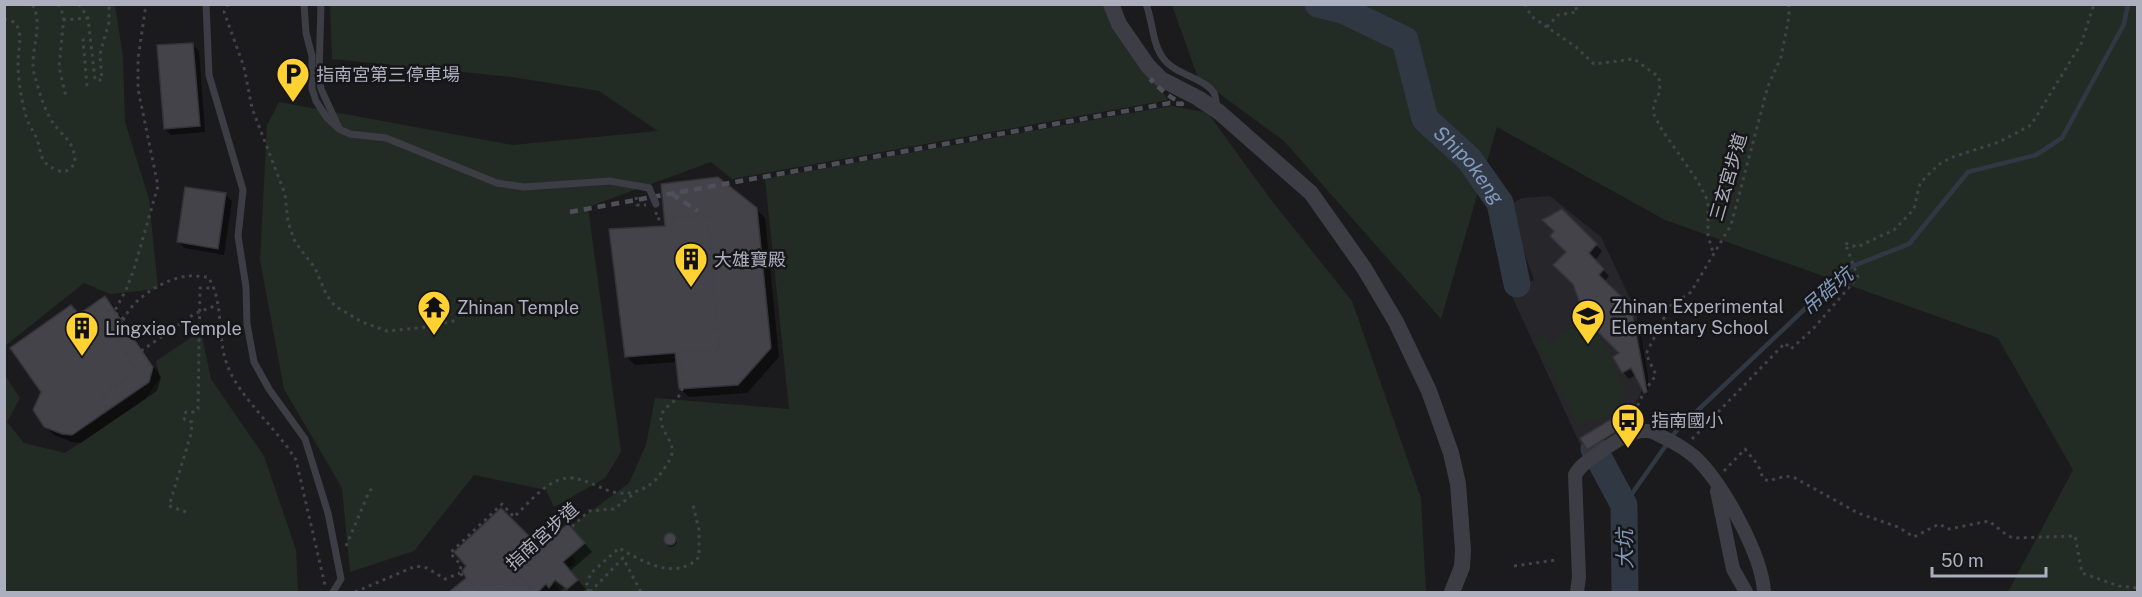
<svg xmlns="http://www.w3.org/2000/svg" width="2142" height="597" viewBox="0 0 2142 597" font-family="'Public Sans','Noto Sans TC',sans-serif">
	<rect width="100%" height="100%" fill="#1b1b1d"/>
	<path fill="#27262b" d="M1550 196 1601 237 1636 311 1647 380 1622 431 1585 455 1509 290 1534 280 1516 229 1511 204 1522 198Z"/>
	<g fill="#222c24">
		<path d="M5 4 115 5 123 57 125 122 149 199 158 289 110 294 84 283 5 346Z"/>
		<path d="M330 4 1103 5 1168 100 732 179 711 162 588 207 621 452 605 478 554 507 546 490 474 475 414 551 350 572 342 488 284 389 260 260 267 125 279 102 513 145 658 131 599 91 512 77 332 59Z"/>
		<path d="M1172 5H2137V592H2008L2073 470 1998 338 1665 220 1497 127 1441 319 1284 141 1198 78Z"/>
		<path d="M1171 106 1204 112 1210 116 1272 201 1352 301 1421 498 1426 592H561L553 582 576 562 557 536 629 483 646 445 655 398 789 409 765 179Z"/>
		<path d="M1577 327 1598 334 1624 383C1629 403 1608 426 1587 417L1588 421 1578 426 1535 341 1546 335 1551 344 1564 331Z"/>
		<path d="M201 331 211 379 264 456 296 550 298 592H5V375L20 398 7 422 24 443 65 453 145 399 160 378 156 361Z"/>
	</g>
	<g fill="#0007">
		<path d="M192 44 199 51 205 132 171 135 165 129Z"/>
		<path d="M226 195 232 201 224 255 185 248 178 242Z"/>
		<path d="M756 209 765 218 779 357 747 393 689 397 680 389 678 362 635 365 626 356 667 228Z"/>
		<path d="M1562 211 1602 251 1595 261 1609 276 1604 282 1627 304 1625 308 1639 324 1648 377V395L1636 375 1629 379 1623 372 1621 353 1595 327 1591 330 1577 317 1583 310 1568 252Z"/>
		<path d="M105 297 114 306 161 377 157 391 81 443 72 442 54 435 45 426 80 315Z"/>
		<path d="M1613 420 1625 436 1595 455 1588 449Z"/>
		<path d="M577 534 592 552 570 571 586 589 582 592H570L564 588 560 592H452L468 578 538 547Z"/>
		<circle cx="671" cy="541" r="6"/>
	</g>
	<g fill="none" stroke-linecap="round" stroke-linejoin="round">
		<path stroke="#2f3843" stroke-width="4.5" d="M1624 505 1676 431 1848 268 1909 244 1968 172 2036 155 2062 138 2124 24 2128 4"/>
		<g stroke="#2f3843" stroke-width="27">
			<path id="s1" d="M1318 4 1343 10 1405 40 1425 119 1469 159 1500 203 1517 284"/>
			<path d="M1594 449 1624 505 1625 592"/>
		</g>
	</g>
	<g fill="#44434a" stroke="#35343a" stroke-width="1.5">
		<path d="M193 43 200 126 164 129 157 45Z"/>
		<path d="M718 177 757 208 771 348 738 385 679 389 675 353 625 357 609 229 665 226 661 184Z"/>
		<path d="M185 187 226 193 218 249 177 242Z"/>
		<path d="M1562 209 1597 244 1589 253 1604 269 1599 275 1622 297 1620 300 1633 316 1647 392 1644 393 1631 368 1622 373 1613 357 1619 353 1587 321 1584 325 1575 317 1582 309 1573 284 1553 265 1566 252 1550 236 1554 231 1542 220Z"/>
		<path d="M105 296 153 367 149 382 72 435 62 434 44 427 33 410 41 392 10 348 71 305 79 314Z"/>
		<path d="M1613 418 1620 429 1587 450 1580 438Z"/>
		<path d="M501 508 538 545 559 527 561 529 568 524 585 543 563 562 578 580 567 589 555 580 549 588 546 584 538 592H449L466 578 462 571 466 566 454 552Z"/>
		<circle cx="670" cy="539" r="6"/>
	</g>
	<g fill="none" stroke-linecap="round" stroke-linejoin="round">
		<g stroke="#41424a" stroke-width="3" stroke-dasharray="3 4.5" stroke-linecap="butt">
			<path d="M58 4 64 16 59 67 66 97"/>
			<path d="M79 4 88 18 95 80H102L100 54 109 22V4"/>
			<path d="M228 4 224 12 244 67 252 108 285 194 288 222 295 242 315 268 326 294 335 306 362 322 387 331 427 327 458 320"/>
			<path d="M1525 4 1531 16 1576 47 1594 64 1634 59 1659 77 1660 91 1654 104 1653 113 1662 130 1697 180 1708 201V236L1713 252"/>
			<path d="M4 19 14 22C24 32 18 49 18 62 18 79 21 99 26 116 28 124 33 130 36 137 43 153 37 162 57 170 65 174 70 170 75 163 75 138 59 136 49 116 42 103 38 87 34 73 29 50 45 26 32 4"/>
			<path d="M63 20 88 18"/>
			<path d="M1547 27 1558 15 1577 12 1575 4"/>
			<path d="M87 86 83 40H90"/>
			<path d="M636 197 637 205H646"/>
			<path d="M124 319 114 312 126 290 134 269 158 186 138 89V59L146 4"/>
			<path d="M108 407 101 396 136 372 135 367 118 339C120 333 121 327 123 321 132 298 166 278 188 276 195 275 202 277 208 277 225 303 216 338 228 367 240 398 278 430 296 460L325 585"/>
			<path d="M92 418 147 381 151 369 141 351"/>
			<path d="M1631 419 1644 392 1656 375 1646 354 1670 306 1691 292 1731 225 1768 86 1781 57 1789 17V4"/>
			<path d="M1692 439 1785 343 1791 349 1813 329 1858 277 1845 243 1857 247 1894 230 1914 209 1920 183 1938 165 1950 158 1999 142 2031 125 2081 44 2094 4"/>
			<path d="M1724 471 1745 449 1758 465 1763 478 1768 481 1786 476 1795 478 1858 513 1898 527 1914 537 1939 524 1949 529 1989 521 2008 536 2014 538 2075 536 2082 573 2119 586 2138 588"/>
			<path d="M186 512 169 506 191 434 192 422 185 420 183 416 186 412H194L198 409 200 288H215"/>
			<path d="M346 546 369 492 372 488"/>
			<path d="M1514 566 1556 560"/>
			<path d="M519 575 535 592"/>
			<path d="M355 592 416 566 427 568 445 579 460 573"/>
			<path d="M478 592 460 573 461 565 450 553 502 504 514 517C529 503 547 479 569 478 585 478 598 488 613 492 630 496 647 490 658 477 663 470 670 462 672 453 674 441 660 431 661 418 662 405 680 402 682 389 684 378 680 364 679 352L719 350 708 215 657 219 656 212"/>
			<path d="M500 592 589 511 614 509 635 493"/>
			<path d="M589 592 586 586 591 573 619 548C642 561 676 582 699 557V530L693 505"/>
			<path d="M590 592 623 558 641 592"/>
		</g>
		<g stroke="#3d3d45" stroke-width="7">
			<path d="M206 4 209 75 243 190 238 236 246 287 247 324 254 362 269 389 305 439 328 513 341 579 333 592"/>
			<path d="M304 4 306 33 312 56V89L316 101 327 118 339 129 350 134 386 138 497 183 524 187 610 181 649 188"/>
			<path d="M321 4 319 75 321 89 338 126"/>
			<path d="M1146 4C1153 22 1152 43 1163 58 1175 75 1205 78 1214 93 1216 97 1216 103 1217 107"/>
		</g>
		<g stroke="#3d3d45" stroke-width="14">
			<path d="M1717 491 1733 569 1746 592"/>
			<path d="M1577 592 1579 577 1575 475C1581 463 1596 456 1606 448 1618 440 1632 430 1648 431 1653 431 1660 436 1665 438 1675 443 1687 450 1696 458 1723 484 1762 555 1764 592"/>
		</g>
		<path stroke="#3d3d45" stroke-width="16" d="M1111 4 1119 24 1148 66 1161 79 1198 98 1219 112 1311 193 1364 268 1396 322 1429 391 1451 453 1458 484 1463 550 1462 567 1452 592"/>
		<g stroke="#4e4f58" stroke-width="4.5" stroke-dasharray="8 6" stroke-linecap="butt">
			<path d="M672 194 698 211"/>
			<path d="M570 212 1170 103 1182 104 1166 94 1150 79"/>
		</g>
		<path stroke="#41424a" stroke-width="3" stroke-dasharray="3 4.5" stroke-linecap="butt" d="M141 351 194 314 217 305"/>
		<path stroke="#3d3d45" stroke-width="7" d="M649 188 656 204"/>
	</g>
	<defs>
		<symbol id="parking-pin" viewBox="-11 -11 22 30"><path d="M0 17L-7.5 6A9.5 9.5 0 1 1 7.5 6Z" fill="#ffd231" stroke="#161518"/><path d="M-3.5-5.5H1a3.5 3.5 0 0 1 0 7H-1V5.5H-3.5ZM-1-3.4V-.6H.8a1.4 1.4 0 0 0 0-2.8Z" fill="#111"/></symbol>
		<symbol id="building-pin" viewBox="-11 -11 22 30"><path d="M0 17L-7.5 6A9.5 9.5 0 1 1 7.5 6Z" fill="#ffd231" stroke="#161518"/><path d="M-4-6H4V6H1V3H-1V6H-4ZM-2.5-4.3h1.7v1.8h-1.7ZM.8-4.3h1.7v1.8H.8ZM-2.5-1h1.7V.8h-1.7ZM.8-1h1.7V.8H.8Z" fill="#111"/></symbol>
		<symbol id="temple-pin" viewBox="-11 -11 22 30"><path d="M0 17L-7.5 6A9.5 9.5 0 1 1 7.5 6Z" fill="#ffd231" stroke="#161518"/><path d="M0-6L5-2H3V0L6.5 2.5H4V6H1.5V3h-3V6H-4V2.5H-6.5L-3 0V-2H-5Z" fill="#111"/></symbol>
		<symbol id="school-pin" viewBox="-11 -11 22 30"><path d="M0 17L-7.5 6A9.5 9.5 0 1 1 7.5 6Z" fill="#ffd231" stroke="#161518"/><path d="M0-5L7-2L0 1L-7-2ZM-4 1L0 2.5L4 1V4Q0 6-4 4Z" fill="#111"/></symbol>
		<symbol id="bus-pin" viewBox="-11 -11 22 30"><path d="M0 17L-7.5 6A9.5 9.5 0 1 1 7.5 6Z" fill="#ffd231" stroke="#161518"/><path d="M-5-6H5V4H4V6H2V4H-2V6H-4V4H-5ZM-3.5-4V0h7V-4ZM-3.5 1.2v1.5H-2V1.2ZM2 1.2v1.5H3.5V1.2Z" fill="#111"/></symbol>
	</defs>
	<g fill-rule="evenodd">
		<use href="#parking-pin" x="274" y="55" width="38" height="52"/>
		<use href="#building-pin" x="672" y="240" width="38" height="52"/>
		<use href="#temple-pin" x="415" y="288" width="38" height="52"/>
		<use href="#school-pin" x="1569" y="297" width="38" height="52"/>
		<use href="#building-pin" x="63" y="309" width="38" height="52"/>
		<use href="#bus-pin" x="1609" y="401" width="38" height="52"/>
	</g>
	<g text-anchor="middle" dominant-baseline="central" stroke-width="5" stroke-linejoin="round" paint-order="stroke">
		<g font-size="18" fill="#acafbe" stroke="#161518" text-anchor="start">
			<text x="316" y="74">指南宮第三停車場</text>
			<text x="714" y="259">大雄寶殿</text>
			<text x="1611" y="306">Zhinan Experimental<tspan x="1611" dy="21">Elementary School</tspan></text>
			<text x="457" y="307">Zhinan Temple</text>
			<text x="105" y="328">Lingxiao Temple</text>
			<text x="1651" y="420">指南國小</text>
		</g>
		<g font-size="18" fill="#acafbe" stroke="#161518">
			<text transform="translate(1728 177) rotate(-74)">三玄宮步道</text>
			<text transform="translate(542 536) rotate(-42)">指南宮步道</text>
		</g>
		<g font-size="20" font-style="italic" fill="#8099bc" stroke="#161518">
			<text stroke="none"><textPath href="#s1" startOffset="240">Shipokeng</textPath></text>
			<text transform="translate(1827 291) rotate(-41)">吊硞坑</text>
			<text transform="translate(1625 549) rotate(-91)">大坑</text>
		</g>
	</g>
	<rect width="2142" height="597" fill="none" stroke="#acafbe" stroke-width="12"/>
	<path d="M1932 567v9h114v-9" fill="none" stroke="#acafbe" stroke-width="3"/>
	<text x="1941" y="567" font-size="18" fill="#acafbe" stroke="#161518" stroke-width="4.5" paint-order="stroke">50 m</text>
</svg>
